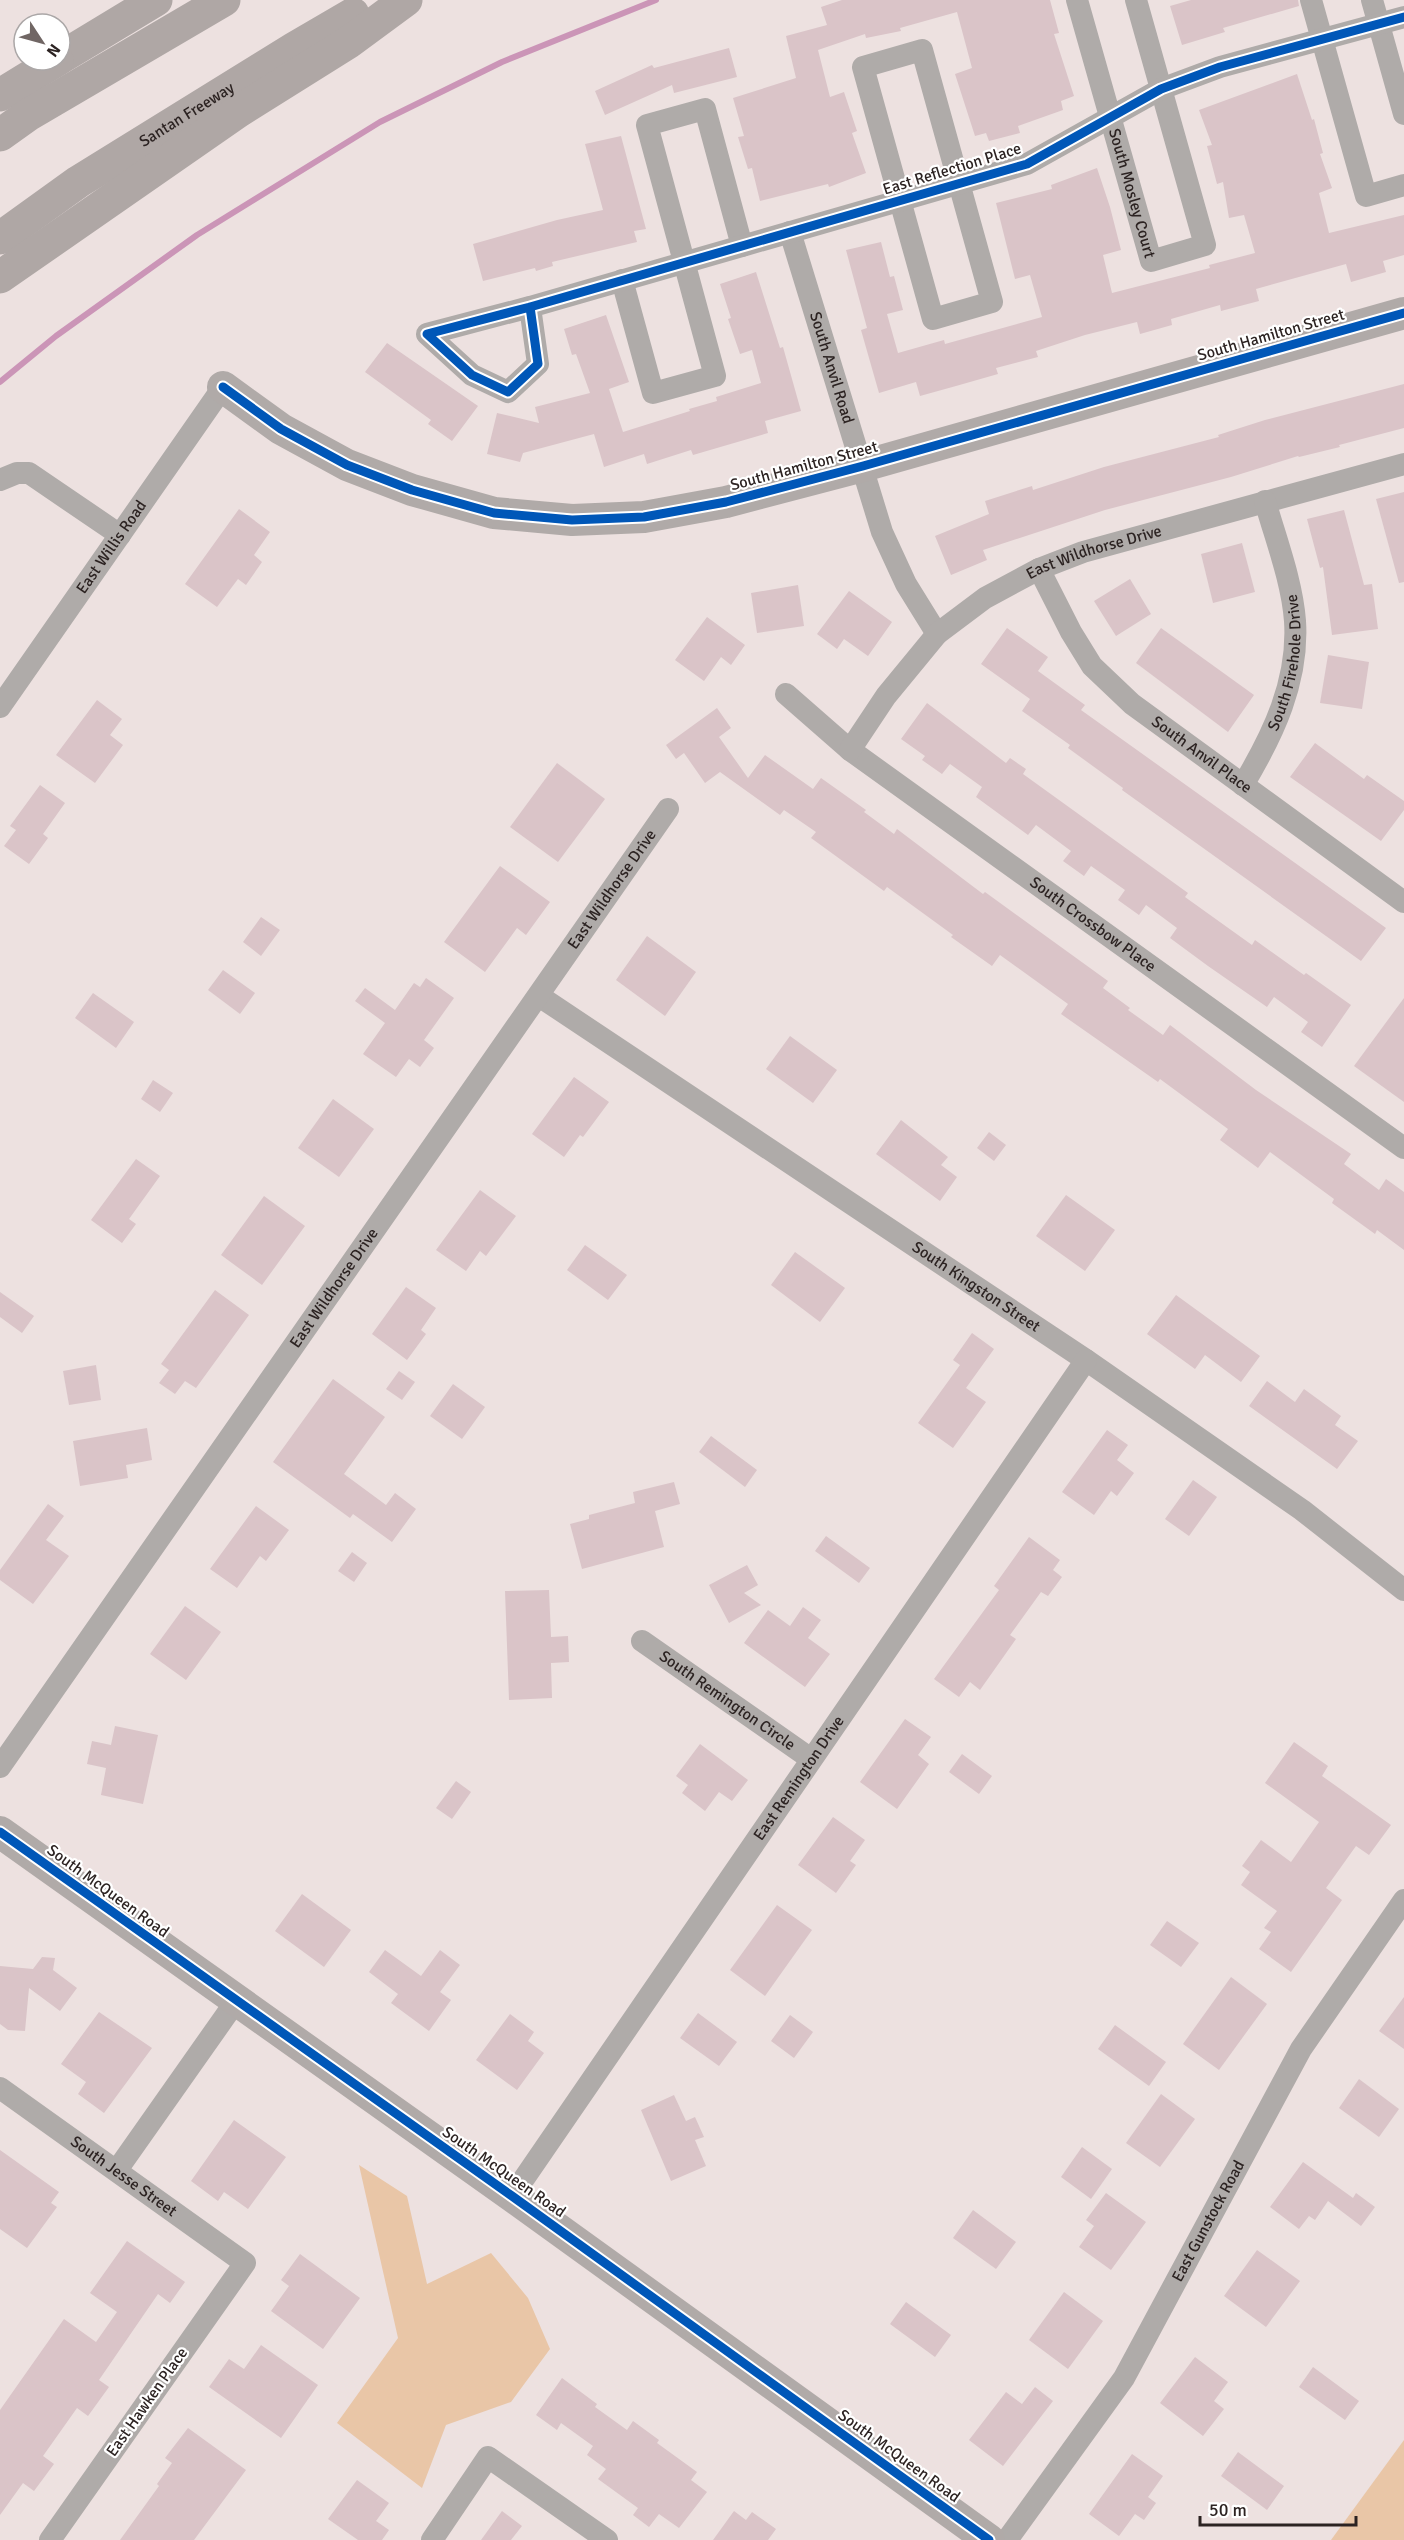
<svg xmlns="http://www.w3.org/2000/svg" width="1404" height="2540" viewBox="0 0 1404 2540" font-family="Signika,sans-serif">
	<rect width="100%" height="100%" fill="#ede1e0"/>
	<g fill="#e9c6a7">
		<path d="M359 2165 407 2196 427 2284 491 2253 528 2298 550 2349 511 2402 446 2425 422 2488 337 2423 398 2338Z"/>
		<path d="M1404 2440V2540H1331Z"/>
	</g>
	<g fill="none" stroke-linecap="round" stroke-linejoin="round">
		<path stroke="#cb95b7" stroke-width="6" d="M0 382 56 336 197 235 380 122 502 62 656 0"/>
	</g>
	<g fill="#dac4c8">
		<path d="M842 0H1050L1059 33 1054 34 1074 96 1061 101 1063 110 1018 126 1020 133 989 141 986 133 975 136 955 74 972 68 957 12 900 28 901 31 866 38 865 34 818 50 830 97 844 92 857 131 852 133 866 173 829 187 828 184 760 201 752 168 748 169 738 137 744 136 733 98 796 78 786 36 827 25 821 7Z"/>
		<path d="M1191 0H1298L1299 6 1223 28 1225 32 1182 45 1170 6Z"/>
		<path d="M729 48 737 77 674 93 672 85 605 115 595 91 652 65 654 68Z"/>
		<path d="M1297 74 1312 120 1314 119 1323 153 1320 154 1332 188 1319 193 1329 233 1404 215V255L1383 261 1386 272 1351 282 1346 264 1256 289 1259 301 1221 311 1220 305 1171 319 1172 325 1140 334 1137 322 1085 335 1036 351 1038 357 996 368 998 374 956 386 920 396 916 382 879 393 861 330 867 328 846 250 881 242 890 277 894 276 903 310 887 314 898 353 944 340 945 344 1042 317 1030 275 1015 279 996 203 1052 189 1051 185 1097 168 1110 207 1121 250 1103 255 1112 293 1210 268 1209 265 1255 253 1244 215 1229 218 1223 182 1217 184 1207 146 1212 145 1199 110Z"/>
		<path d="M621 136 646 229 634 231 637 242 552 262 553 266 536 271 535 268 483 281 473 244 557 220 603 210 585 144Z"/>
		<path d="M756 272 780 348 783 347 801 411 765 421 768 433 693 455 691 450 647 464 644 454 604 467 594 434 523 453 520 462 487 454 497 413 539 423 535 407 590 393 576 354 572 355 564 329 606 315 629 382 609 389 623 432 690 411 689 409 717 401 716 397 761 383 752 350 740 354 728 319 731 318 720 284Z"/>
		<path d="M387 343 478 406 452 441 428 424 431 420 365 372Z"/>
		<path d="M1404 384V428L1339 445 1340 447 1299 457 1298 456 1231 477 1105 510 983 550 987 560 951 575 935 536 989 514 985 501 1032 486 1033 490 1104 467 1219 437 1218 435 1265 420Z"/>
		<path d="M1404 492V582L1399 583 1376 499Z"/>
		<path d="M239 509 270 532 254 555 262 562 246 585 238 579 217 607 185 584Z"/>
		<path d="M1344 510 1364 585 1372 584 1378 629 1332 635 1323 567 1320 568 1307 519Z"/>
		<path d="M1242 543 1255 592 1213 603 1201 554Z"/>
		<path d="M1130 579 1151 614 1116 636 1094 601Z"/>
		<path d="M798 585 804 626 757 633 751 593Z"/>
		<path d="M849 591 892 622 868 656 844 639 837 649 817 634Z"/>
		<path d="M707 617 745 645 731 665 721 657 704 681 675 660Z"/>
		<path d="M1007 628 1048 657 1038 671 1085 705 1081 710 1386 928 1361 961 1122 790 1123 788 1068 748 1070 745 1022 711 1030 699 981 664Z"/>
		<path d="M1161 628 1254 695 1228 732 1136 663Z"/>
		<path d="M1328 655 1369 662 1362 709 1320 703Z"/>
		<path d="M97 700 122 719 110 735 123 745 95 783 56 755Z"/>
		<path d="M927 703 1006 763 1010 758 1026 769 1023 774 1188 893 1185 897 1252 945 1255 940 1304 975 1306 973 1351 1005 1322 1047 1301 1032 1308 1022 1274 997 1267 1007 1208 966 1170 938 1177 928 1146 905 1139 915 1118 900 1125 890 1091 866 1084 876 1063 861 1071 851 1036 825 1028 835 976 797 982 787 950 764 942 774 922 760 925 756 901 739Z"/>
		<path d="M717 708 731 728 719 737 748 778 765 755 813 789 821 778 866 810 864 812 894 834 897 829 983 894 985 892 1108 981 1103 988 1130 1008 1128 1010 1163 1035 1170 1025 1256 1090 1351 1154 1344 1164 1379 1190 1386 1179 1404 1192V1250L1377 1230 1375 1234 1332 1203 1334 1199 1270 1152 1258 1168 1220 1140 1228 1129 1160 1079 1158 1082 1061 1014 1068 1004 1000 955 992 966 951 937 953 935 887 887 884 891 811 838 816 832 784 810 780 815 720 772 705 783 684 753 676 759 666 745Z"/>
		<path d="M1315 743 1364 779 1367 775 1404 801V810L1381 841 1290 777Z"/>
		<path d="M557 763 605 799 558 862 510 827Z"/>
		<path d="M40 785 65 803 43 834 48 838 29 864 4 846 16 830 10 826Z"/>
		<path d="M500 866 550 902 526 935 517 928 485 972 444 942Z"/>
		<path d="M261 917 280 930 261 956 243 942Z"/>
		<path d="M647 936 696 972 665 1016 616 980Z"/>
		<path d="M223 970 255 993 240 1014 208 990Z"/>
		<path d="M426 978 454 998 424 1040 434 1048 420 1067 409 1059 396 1077 363 1054 385 1023 355 1001 365 988 395 1010 414 983 420 987Z"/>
		<path d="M93 993 134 1022 116 1048 75 1018Z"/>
		<path d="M1404 998V1102L1354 1066Z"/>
		<path d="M790 1036 837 1070 813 1103 766 1069Z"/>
		<path d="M574 1077 609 1102 583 1137 580 1135 564 1157 532 1134Z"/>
		<path d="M153 1080 173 1093 160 1112 141 1099Z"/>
		<path d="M333 1099 374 1129 339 1177 298 1148Z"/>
		<path d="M901 1120 948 1157 941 1165 957 1177 940 1201 876 1154Z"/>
		<path d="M989 1132 1006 1145 994 1161 977 1148Z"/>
		<path d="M136 1159 160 1176 129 1219 136 1224 122 1243 91 1220Z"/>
		<path d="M480 1190 516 1216 486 1256 480 1251 466 1271 436 1250Z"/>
		<path d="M1066 1195 1115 1230 1085 1271 1036 1236Z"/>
		<path d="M264 1196 305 1226 262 1285 221 1255Z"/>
		<path d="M585 1245 627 1275 608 1300 567 1270Z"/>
		<path d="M795 1252 845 1288 820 1322 771 1285Z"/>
		<path d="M406 1287 436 1308 421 1330 426 1334 407 1360 372 1334Z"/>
		<path d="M215 1290 249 1315 196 1388 185 1381 175 1394 159 1383 169 1370 161 1364Z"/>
		<path d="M0 1292 34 1316 22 1333 0 1317Z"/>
		<path d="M1176 1295 1260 1356 1241 1382 1205 1355 1195 1369 1147 1334Z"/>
		<path d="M972 1333 994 1349 966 1388 986 1402 953 1448 918 1423 960 1365 953 1360Z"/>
		<path d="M96 1365 101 1400 69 1405 63 1371Z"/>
		<path d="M399 1371 415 1382 402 1400 386 1389Z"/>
		<path d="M333 1379 385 1417 344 1474 386 1505 395 1493 416 1509 392 1542 353 1514 350 1518 273 1462Z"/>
		<path d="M1267 1381 1295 1402 1304 1389 1341 1416 1335 1425 1358 1441 1337 1469 1249 1406Z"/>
		<path d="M453 1384 485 1407 462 1439 430 1416Z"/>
		<path d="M147 1428 152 1460 126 1465 128 1478 80 1486 73 1441Z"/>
		<path d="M1107 1430 1128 1445 1117 1460 1134 1473 1117 1496 1111 1491 1094 1515 1062 1492Z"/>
		<path d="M711 1436 757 1470 745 1487 699 1452Z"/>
		<path d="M1193 1480 1217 1497 1189 1536 1165 1519Z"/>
		<path d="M674 1482 680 1504 655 1511 664 1547 582 1569 570 1524 589 1519V1515L635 1503 633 1492Z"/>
		<path d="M48 1504 64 1516 46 1540 69 1556 33 1604 0 1580V1570Z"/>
		<path d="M256 1506 289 1530 266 1561 260 1556 237 1588 210 1569Z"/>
		<path d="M826 1536 870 1568 859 1583 815 1551Z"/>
		<path d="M1029 1537 1060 1560 1053 1570 1062 1577 1048 1596 1041 1592 1010 1635 1016 1639 980 1690 970 1682 959 1697 934 1679 999 1590 994 1586Z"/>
		<path d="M352 1552 367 1563 354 1582 338 1571Z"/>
		<path d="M747 1565 758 1585 744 1593 761 1605 729 1623 709 1585Z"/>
		<path d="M549 1590 551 1637 568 1636 569 1662 551 1663 552 1698 509 1700 505 1591Z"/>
		<path d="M185 1606 221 1632 186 1680 150 1654Z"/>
		<path d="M803 1607 821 1620 808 1638 830 1654 805 1687 744 1643 768 1610 790 1626Z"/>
		<path d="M905 1719 931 1737 918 1755 929 1764 897 1809 860 1782Z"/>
		<path d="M115 1726 158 1735 143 1804 101 1795 106 1768 87 1764 92 1741 111 1745Z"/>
		<path d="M1294 1742 1328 1766 1322 1776 1391 1825 1369 1855 1356 1846 1326 1888 1342 1900 1291 1972 1259 1949 1271 1932 1264 1928 1277 1911 1241 1885 1250 1872 1242 1866 1261 1840 1291 1862 1319 1822 1265 1783Z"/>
		<path d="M700 1744 748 1780 732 1801 719 1792 705 1811 682 1793 688 1785 676 1776Z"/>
		<path d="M962 1754 992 1776 979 1794 949 1772Z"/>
		<path d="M456 1781 471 1792 452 1819 436 1808Z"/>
		<path d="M833 1817 865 1840 850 1861 856 1865 836 1893 798 1865Z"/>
		<path d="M302 1894 351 1930 324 1967 275 1931Z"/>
		<path d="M777 1905 812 1930 765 1996 730 1970Z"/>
		<path d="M1167 1921 1199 1943 1181 1967 1150 1945Z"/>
		<path d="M385 1950 421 1976 440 1950 460 1965 440 1992 451 2000 429 2031 391 2003 398 1994 369 1972Z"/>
		<path d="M42 1957 55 1958 53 1970 77 1988 60 2011 29 1988 25 2031 8 2030 0 2024V1966L33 1969Z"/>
		<path d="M1231 1977 1267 2004 1219 2070 1183 2044Z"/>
		<path d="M1404 1997V2049L1379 2031Z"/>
		<path d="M99 2012 152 2048 104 2113 78 2094 86 2082 61 2064Z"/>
		<path d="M698 2013 737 2042 719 2066 680 2038Z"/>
		<path d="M510 2014 534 2032 528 2041 544 2053 517 2090 476 2060Z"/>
		<path d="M790 2015 813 2032 794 2058 771 2041Z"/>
		<path d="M1115 2025 1166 2062 1149 2086 1098 2049Z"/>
		<path d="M1359 2079 1399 2109 1379 2137 1339 2108Z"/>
		<path d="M1161 2094 1195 2119 1160 2167 1126 2143Z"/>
		<path d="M674 2095 686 2121 695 2117 704 2137 695 2140 706 2166 671 2181 641 2110Z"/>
		<path d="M234 2120 286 2157 248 2209 224 2192 218 2201 191 2181Z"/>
		<path d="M1082 2147 1112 2169 1091 2199 1061 2177Z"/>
		<path d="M0 2150 59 2192 51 2203 57 2207 27 2248 0 2229Z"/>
		<path d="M1303 2162 1353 2198 1356 2193 1375 2207 1361 2226 1328 2201 1315 2220 1309 2216 1299 2229 1270 2207Z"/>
		<path d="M1106 2193 1146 2222 1111 2270 1079 2247 1094 2226 1086 2220Z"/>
		<path d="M973 2210 1016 2242 996 2269 953 2238Z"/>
		<path d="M127 2241 185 2282 170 2303 158 2294 99 2380 109 2387 88 2416 77 2408 43 2456 54 2464 34 2491 23 2483 0 2515V2410L64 2319 96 2342 117 2312 90 2293Z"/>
		<path d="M1257 2250 1300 2281 1266 2327 1224 2296Z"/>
		<path d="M300 2254 360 2298 323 2349 271 2311 289 2286 281 2280Z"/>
		<path d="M1064 2292 1103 2321 1068 2369 1029 2340Z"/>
		<path d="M906 2302 951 2335 935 2357 890 2324Z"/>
		<path d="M261 2345 318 2385 281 2438 209 2387 229 2359 244 2369Z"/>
		<path d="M1195 2357 1228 2382 1214 2401 1224 2409 1203 2436 1160 2403Z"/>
		<path d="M1313 2367 1359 2401 1345 2420 1299 2387Z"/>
		<path d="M562 2378 597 2404 595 2407 627 2430 633 2421 659 2440 657 2443 697 2472 691 2480 707 2492 679 2528 659 2514 649 2527 633 2515 638 2508 598 2479 606 2469 587 2455 593 2446 561 2423 557 2430 536 2415Z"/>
		<path d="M1035 2387 1053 2401 1003 2466 969 2440 1006 2392 1022 2404Z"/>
		<path d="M188 2428 246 2470 194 2540H120L159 2486 157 2484 172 2463 165 2458Z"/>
		<path d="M1238 2452 1284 2486 1267 2510 1221 2476Z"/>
		<path d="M1132 2454 1163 2476 1148 2497 1156 2503 1144 2520 1135 2514 1119 2536 1089 2514Z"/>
		<path d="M357 2480 389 2503 376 2521 389 2530 382 2540H358L328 2519Z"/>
		<path d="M502 2511 522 2526 511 2540H481Z"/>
		<path d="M734 2511 746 2520 752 2512 776 2529 768 2540H713Z"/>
	</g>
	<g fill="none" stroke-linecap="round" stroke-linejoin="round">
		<g stroke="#afaba9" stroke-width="22">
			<path id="s1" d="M1077 0 1151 261 1205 245 1136 0"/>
			<path d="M1311 0 1366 196 1404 185"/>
			<path d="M1372 0 1404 114"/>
			<path d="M922 50 992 302 933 319 863 67Z"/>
			<path id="s2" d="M790 232 882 532 906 584 937 634"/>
			<path d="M622 280 653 393 715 376 647 125 705 109 742 246"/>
			<path d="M530 307 538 364 508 392 472 375 427 334 530 307 1027 164 1161 89 1220 67 1404 17"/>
			<path d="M0 480 17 473H29L120 535"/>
			<path id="s3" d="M1039 569 1071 632 1092 666 1132 704 1404 902"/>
			<path id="s4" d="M786 694 850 750 1404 1148"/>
			<path id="s5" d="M0 707 223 387"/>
			<path id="s6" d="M850 750 886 696 937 634 985 598 1039 569 1083 552 1404 464"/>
			<path id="s7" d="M1243 785C1273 735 1299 681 1295 621 1292 581 1276 540 1265 501"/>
			<path id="s8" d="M539 996 1086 1360 1302 1510 1404 1590"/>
			<path id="s9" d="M642 1641 811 1759"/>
			<path id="s10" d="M0 1767 668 809"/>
			<path id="s11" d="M0 2088 245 2263 50 2540"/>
			<path d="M117 2170 236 2001"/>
			<path id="s12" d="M512 2196 1086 1360"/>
			<path d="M432 2540 488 2457 607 2540"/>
			<path id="s13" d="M1007 2540 1124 2378 1301 2049 1404 1900"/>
		</g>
		<g stroke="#b0aaa8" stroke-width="32">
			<path d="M223 387 281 429 347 465 412 490 494 513 572 520 644 517 726 502 863 466 1404 313"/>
			<path d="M0 1832 512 2196 989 2540"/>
		</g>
		<g stroke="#afa7a5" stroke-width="33">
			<path d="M60 58 156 0"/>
			<path d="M0 95 57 60"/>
			<path d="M0 135 28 115 224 0"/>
			<path id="s14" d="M0 238 78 182 293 49 353 14"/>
			<path d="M0 277 239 111 349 42 406 0"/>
		</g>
		<defs>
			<g id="cycleway">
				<path d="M530 307 538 364 508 392 472 375 427 334 530 307 1027 164 1161 89 1220 67 1404 17"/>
				<path d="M223 387 281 429 347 465 412 490 494 513 572 520 644 517 726 502 863 466 1404 313"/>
				<path d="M0 1832 512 2196 989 2540"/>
			</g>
		</defs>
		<use href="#cycleway" stroke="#fff" stroke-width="13"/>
		<use href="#cycleway" stroke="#0057b8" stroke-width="9"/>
	</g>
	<g text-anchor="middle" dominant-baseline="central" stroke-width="4.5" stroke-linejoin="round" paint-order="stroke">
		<g font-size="16" fill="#2c2322" stroke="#fff">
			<text stroke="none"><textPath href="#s14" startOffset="224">Santan Freeway</textPath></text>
			<text transform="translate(952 169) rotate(-17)">East Reflection Place</text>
			<text stroke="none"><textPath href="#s1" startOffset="201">South Mosley Court</textPath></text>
			<text transform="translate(1271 335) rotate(-16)">South Hamilton Street</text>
			<text stroke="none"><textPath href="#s2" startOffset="142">South Anvil Road</textPath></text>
			<text transform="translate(804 466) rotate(-15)">South Hamilton Street</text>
			<text stroke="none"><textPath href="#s5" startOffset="195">East Willis Road</textPath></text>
			<text stroke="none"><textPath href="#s6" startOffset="324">East Wildhorse Drive</textPath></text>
			<text stroke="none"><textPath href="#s7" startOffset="132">South Firehole Drive</textPath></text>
			<text stroke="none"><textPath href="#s3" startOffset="252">South Anvil Place</textPath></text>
			<text stroke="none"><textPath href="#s10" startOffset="1070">East Wildhorse Drive</textPath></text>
			<text stroke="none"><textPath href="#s4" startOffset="384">South Crossbow Place</textPath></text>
			<text stroke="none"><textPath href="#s8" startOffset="525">South Kingston Street</textPath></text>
			<text stroke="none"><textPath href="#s10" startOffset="584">East Wildhorse Drive</textPath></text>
			<text stroke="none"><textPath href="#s9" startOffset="104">South Remington Circle</textPath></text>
			<text stroke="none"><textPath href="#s12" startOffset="507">East Remington Drive</textPath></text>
			<text transform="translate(108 1891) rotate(36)">South McQueen Road</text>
			<text transform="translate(504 2172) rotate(35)">South McQueen Road</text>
			<text stroke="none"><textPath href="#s11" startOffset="152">South Jesse Street</textPath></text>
			<text stroke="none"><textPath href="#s13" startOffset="378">East Gunstock Road</textPath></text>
			<text transform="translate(147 2402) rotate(-55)">East Hawken Place</text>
			<text transform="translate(899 2456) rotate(36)">South McQueen Road</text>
		</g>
	</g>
	<g transform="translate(42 42) rotate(126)"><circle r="28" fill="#ffffff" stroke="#aba7a7" stroke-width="1.5"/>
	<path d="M0-4.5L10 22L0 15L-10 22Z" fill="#706664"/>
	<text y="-9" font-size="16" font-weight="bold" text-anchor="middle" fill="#2c2322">N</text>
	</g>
	<path d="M1200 2516v9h156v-9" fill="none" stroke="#2c2322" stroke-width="3"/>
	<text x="1209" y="2516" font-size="18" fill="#2c2322" stroke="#ffffff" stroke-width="4.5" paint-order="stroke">50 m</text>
</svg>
